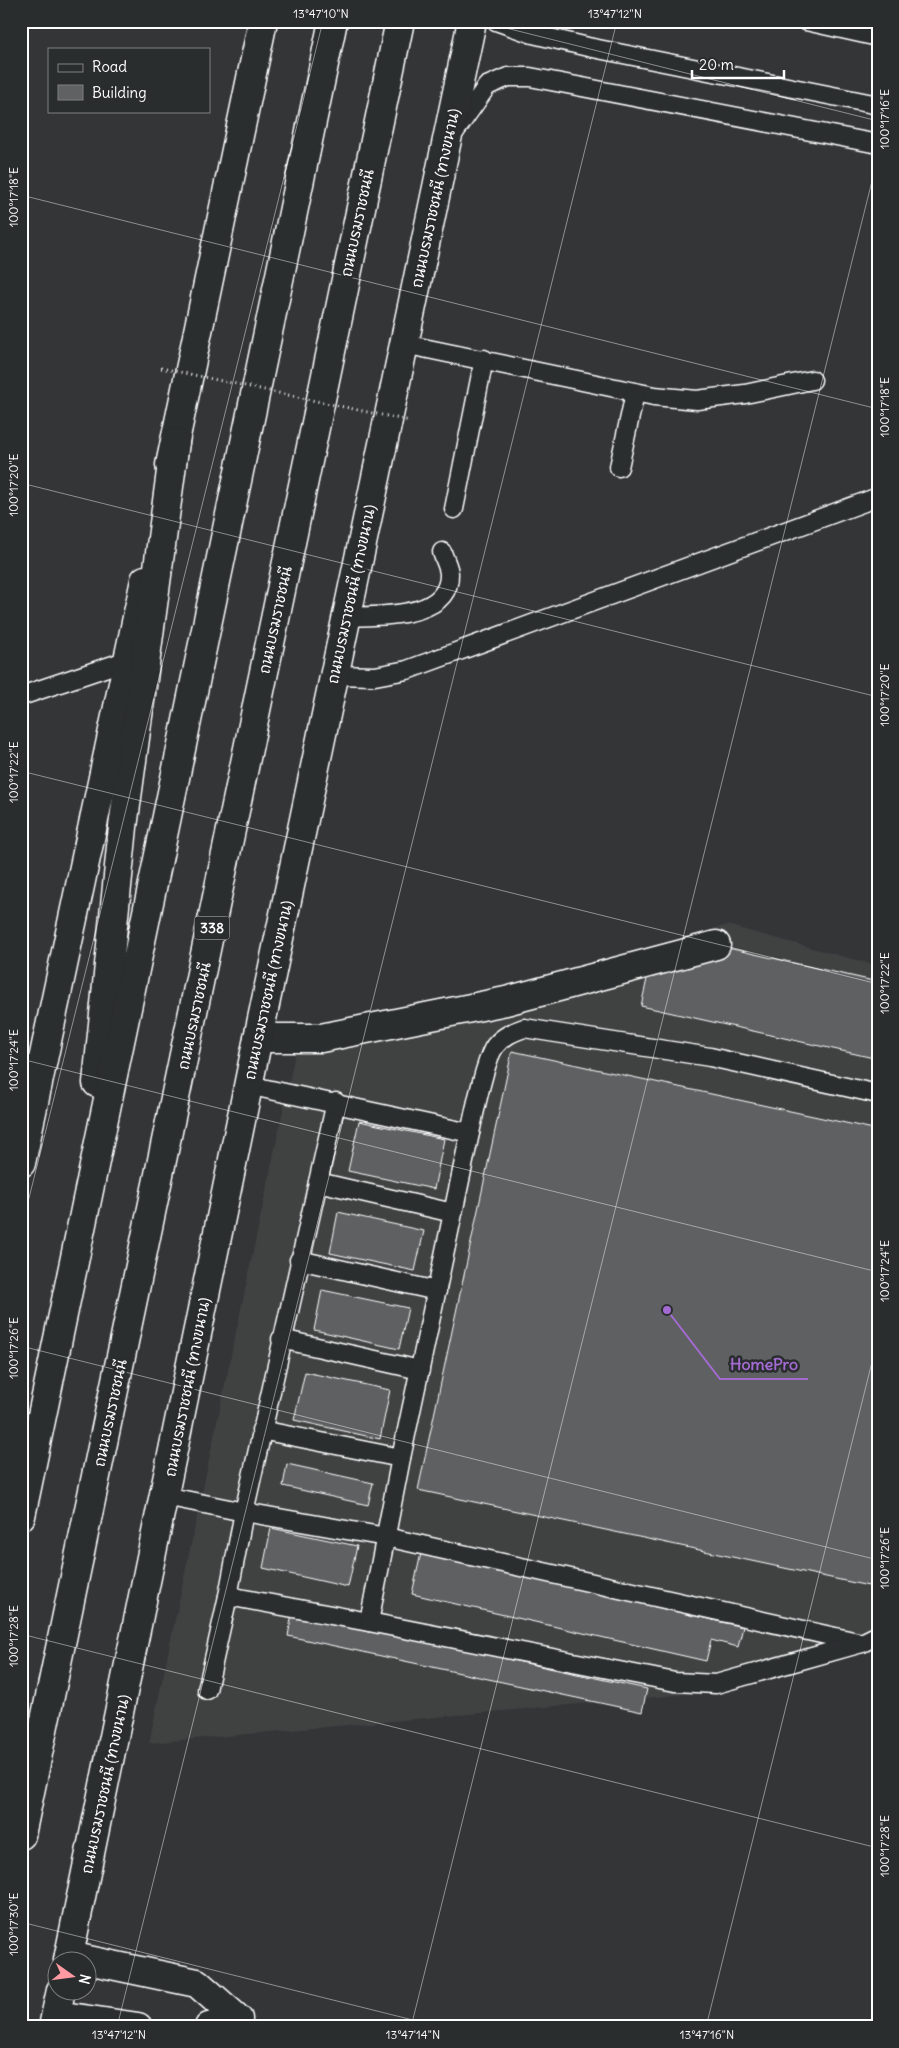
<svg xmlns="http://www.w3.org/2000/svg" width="899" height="2048" viewBox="0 0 899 2048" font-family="Delius,'Playpen Sans Thai',sans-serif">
	<rect width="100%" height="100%" fill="#333536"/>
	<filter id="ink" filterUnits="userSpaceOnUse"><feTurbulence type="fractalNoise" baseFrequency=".02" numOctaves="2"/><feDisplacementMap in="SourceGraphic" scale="10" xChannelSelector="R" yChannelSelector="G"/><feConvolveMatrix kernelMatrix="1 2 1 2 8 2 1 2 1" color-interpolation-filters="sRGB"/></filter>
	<g filter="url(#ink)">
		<path fill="#404243" d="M727 925 878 966V1644L712 1692 149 1743 296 1049Z"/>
		<g fill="#5f6162" stroke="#fff">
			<path d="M728 948 878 982V1059L641 1006 649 970Z"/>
			<path d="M512 1051 878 1130V1588L418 1490Z"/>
			<path d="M359 1121 444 1139 434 1189 348 1171Z"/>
			<path d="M338 1212 424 1231 415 1271 330 1253Z"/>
			<path d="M322 1290 408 1308 399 1349 314 1330Z"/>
			<path d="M305 1372 390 1390 380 1439 294 1420Z"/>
			<path d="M287 1464 373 1483 368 1505 283 1486Z"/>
			<path d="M271 1528 357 1546 348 1587 263 1568Z"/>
			<path d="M421 1553 743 1627 738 1647 711 1640 706 1661 412 1594Z"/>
			<path d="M292 1613 647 1689 642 1712 288 1636Z"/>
		</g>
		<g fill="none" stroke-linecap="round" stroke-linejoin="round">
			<defs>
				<g id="lane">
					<path d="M496 21 533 34 588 47 878 105"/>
					<path d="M806 21 878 37"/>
					<path d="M454 133 487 86 508 77H530L878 144"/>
					<path d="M404 344 654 396 697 400 745 394 812 380"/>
					<path d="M619 467 635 393"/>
					<path d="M454 509 484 359"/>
					<path d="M346 617C377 615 450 620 449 574 449 567 444 559 442 552"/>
					<path d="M334 675 375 676 407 670 878 497"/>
					<path d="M21 696 128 660"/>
					<path d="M336 1102 244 1512 386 1537 862 1643"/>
					<path d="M470 1133C474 1114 485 1059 495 1046 503 1036 513 1032 524 1028L710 1057 878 1094"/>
					<path d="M318 1182 453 1213"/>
					<path d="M299 1260 437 1291"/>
					<path d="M281 1339 420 1370"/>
					<path d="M261 1430 401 1458"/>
					<path d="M165 1496 244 1512 228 1596 369 1622 401 1458 470 1133 248 1085"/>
					<path d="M369 1622 675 1682 716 1684 862 1643 878 1635"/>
					<path d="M207 1690 228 1596"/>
				</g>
				<g id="street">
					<path d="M258 1038H321L506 1001 716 945"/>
					<path d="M69 1956 197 1983 238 2019 209 2027"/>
					<path d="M56 2015 138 2027"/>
				</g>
				<g id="secondary">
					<path d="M170 465 263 21"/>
					<path d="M21 1163 145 580"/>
					<path d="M68 1960 258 1038 472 21"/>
					<path d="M53 2027 61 1990"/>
				</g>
				<g id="highway">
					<path d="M97 1083 123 827 175 442"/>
					<path d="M21 1516 333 21"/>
					<path d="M21 1835 400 21"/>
				</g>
			</defs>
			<use href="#lane" stroke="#fff" stroke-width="21"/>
			<use href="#street" stroke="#fff" stroke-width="31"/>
			<use href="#secondary" stroke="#fff" stroke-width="31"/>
			<use href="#highway" stroke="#fff" stroke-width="31"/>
			<use href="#lane" stroke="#2a2d2e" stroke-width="18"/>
			<use href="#street" stroke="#2a2d2e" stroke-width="28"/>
			<use href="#secondary" stroke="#2a2d2e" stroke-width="28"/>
			<use href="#highway" stroke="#2a2d2e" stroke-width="28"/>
			<path stroke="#fff" stroke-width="3" stroke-dasharray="1 4" stroke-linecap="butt" d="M161 368 410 421"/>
		</g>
	</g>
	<path fill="none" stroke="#fff" stroke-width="1" stroke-opacity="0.45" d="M478 21 878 121M21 49 28 21M21 195 878 409M21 483 878 697M21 771 878 984M21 1059 878 1272M21 1230 323 21M21 1346 878 1560M21 1634 878 1848M21 1922 441 2027M117 2027 617 21M411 2027 878 157M706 2027 878 1338"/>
	<g text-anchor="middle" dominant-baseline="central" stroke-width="5" stroke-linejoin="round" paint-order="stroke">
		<rect fill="#2a2d2e" stroke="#bfc0c0" stroke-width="1" x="194.5" y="916.5" width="35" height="23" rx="4"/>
		<g font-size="14" font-weight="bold" fill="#fff">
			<text x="212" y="928">338</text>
		</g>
		<g font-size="15" fill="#fff" stroke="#2a2d2e">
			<text transform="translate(435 198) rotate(-78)">ถนนบรมราชชนนี (ทางขนาน)</text>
			<text transform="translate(357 223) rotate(-78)">ถนนบรมราชชนนี</text>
			<text transform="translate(351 594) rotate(-78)">ถนนบรมราชชนนี (ทางขนาน)</text>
			<text transform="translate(275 620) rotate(-78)">ถนนบรมราชชนนี</text>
			<text transform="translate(268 990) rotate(-78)">ถนนบรมราชชนนี (ทางขนาน)</text>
			<text transform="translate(194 1016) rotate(-78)">ถนนบรมราชชนนี</text>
			<text transform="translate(187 1387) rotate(-79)">ถนนบรมราชชนนี (ทางขนาน)</text>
			<text transform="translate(110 1413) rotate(-78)">ถนนบรมราชชนนี</text>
			<text transform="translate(105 1784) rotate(-78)">ถนนบรมราชชนนี (ทางขนาน)</text>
		</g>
	</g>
	<path fill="none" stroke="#a36bd2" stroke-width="2" d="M667 1310L720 1379H808"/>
	<circle fill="#a36bd2" stroke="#2a2d2e" stroke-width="2" cx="667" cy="1310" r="5"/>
	<g font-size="16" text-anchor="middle" font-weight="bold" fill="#a36bd2" stroke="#2a2d2e" stroke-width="5" stroke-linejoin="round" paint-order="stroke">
		<text x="764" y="1370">HomePro</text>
	</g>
	<rect width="899" height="2048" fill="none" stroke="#2a2d2e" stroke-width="55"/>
	<rect x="48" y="48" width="162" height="65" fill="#2a2d2e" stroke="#7f8182"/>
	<rect x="58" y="64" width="25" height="8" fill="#2a2d2e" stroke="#7f8182"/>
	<text x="92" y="72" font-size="15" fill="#ffffff">Road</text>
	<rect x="58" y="85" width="25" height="15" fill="#5f6162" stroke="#7f8182"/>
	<text x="92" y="98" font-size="15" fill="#ffffff">Building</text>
	<g transform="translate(72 1976) rotate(104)"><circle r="24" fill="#2a2d2e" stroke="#7f8182"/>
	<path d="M0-4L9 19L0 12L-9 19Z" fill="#ff9aa2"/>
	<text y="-8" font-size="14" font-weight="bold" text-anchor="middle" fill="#ffffff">N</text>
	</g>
	<path d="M692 70v8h92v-8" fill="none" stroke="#ffffff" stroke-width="2.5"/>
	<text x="699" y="70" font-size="15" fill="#ffffff" stroke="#2a2d2e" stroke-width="4" paint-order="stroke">20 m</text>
	<rect x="28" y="28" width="844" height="1992" fill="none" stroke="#fff" stroke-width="2"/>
	<g font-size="12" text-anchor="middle" fill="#fff">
		<text x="321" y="18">13°47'10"N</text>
		<text x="615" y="18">13°47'12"N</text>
		<text transform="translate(885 119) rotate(-90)" y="4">100°17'16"E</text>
		<text transform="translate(14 197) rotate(-90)" y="4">100°17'18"E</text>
		<text transform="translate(885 407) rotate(-90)" y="4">100°17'18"E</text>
		<text transform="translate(14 485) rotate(-90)" y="4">100°17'20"E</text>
		<text transform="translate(885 695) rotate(-90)" y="4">100°17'20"E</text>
		<text transform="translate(14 772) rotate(-90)" y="4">100°17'22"E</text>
		<text transform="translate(885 983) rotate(-90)" y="4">100°17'22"E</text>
		<text transform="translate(14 1060) rotate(-90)" y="4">100°17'24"E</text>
		<text transform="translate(885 1271) rotate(-90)" y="4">100°17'24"E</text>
		<text transform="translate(14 1348) rotate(-90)" y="4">100°17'26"E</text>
		<text transform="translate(885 1558) rotate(-90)" y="4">100°17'26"E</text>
		<text transform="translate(14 1636) rotate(-90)" y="4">100°17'28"E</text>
		<text transform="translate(885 1846) rotate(-90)" y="4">100°17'28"E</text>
		<text transform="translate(14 1924) rotate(-90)" y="4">100°17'30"E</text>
		<text x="119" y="2039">13°47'12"N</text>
		<text x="413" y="2039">13°47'14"N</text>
		<text x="707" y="2039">13°47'16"N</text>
	</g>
</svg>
